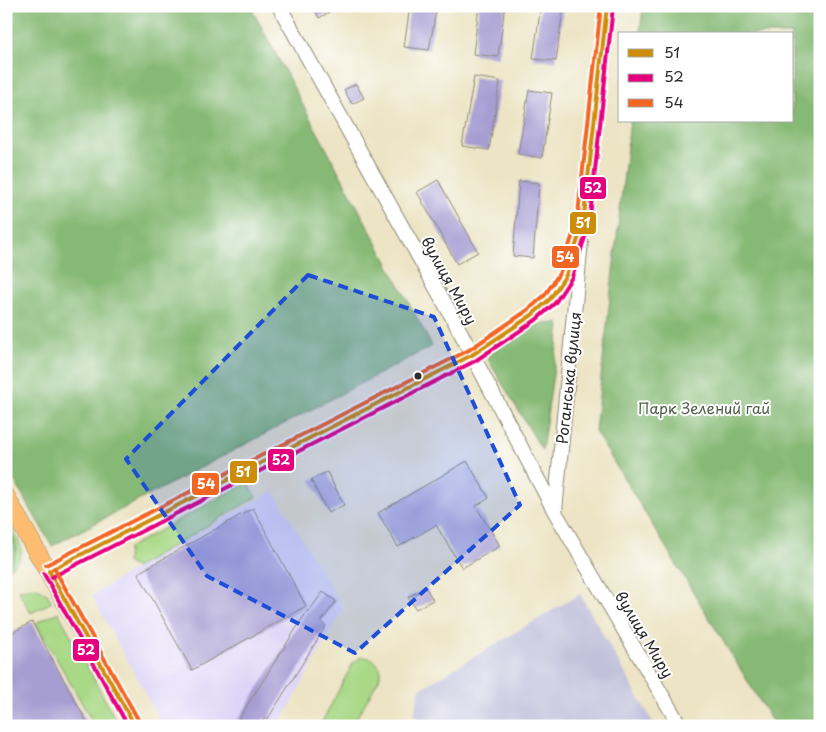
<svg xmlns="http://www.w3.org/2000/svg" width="826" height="732" viewBox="0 0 826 732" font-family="'Playpen Sans',sans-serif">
	<rect width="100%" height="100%" fill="#fff"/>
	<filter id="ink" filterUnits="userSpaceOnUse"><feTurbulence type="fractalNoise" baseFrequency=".02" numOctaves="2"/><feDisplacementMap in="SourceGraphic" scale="10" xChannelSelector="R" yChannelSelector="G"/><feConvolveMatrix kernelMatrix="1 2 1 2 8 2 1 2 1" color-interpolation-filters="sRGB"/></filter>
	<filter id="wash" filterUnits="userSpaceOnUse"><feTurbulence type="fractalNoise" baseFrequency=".0096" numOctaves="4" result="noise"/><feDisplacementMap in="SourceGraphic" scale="20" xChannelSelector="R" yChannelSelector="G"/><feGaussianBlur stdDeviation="1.12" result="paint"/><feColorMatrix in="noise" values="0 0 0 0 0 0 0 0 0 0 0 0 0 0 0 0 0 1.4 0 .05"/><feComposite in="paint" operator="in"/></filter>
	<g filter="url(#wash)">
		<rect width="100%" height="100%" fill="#ece4c4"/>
		<path fill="#ddd5f6" d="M274 491 343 609 279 726H163L92 596 129 572Z"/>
		<path fill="#c2c1dc" d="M580 594 655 726H421L414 714 420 689Z"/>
		<g fill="#a9d987" stroke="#6a8259">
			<path d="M248 482 256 497 136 568 127 562 128 548Z"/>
			<path d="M6 519C18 539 33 556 6 570Z"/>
			<path d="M36 587 47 594 52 602 31 613 18 590Z"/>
			<path d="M58 612 119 726H95L36 623Z"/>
			<path d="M361 657C372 657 376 661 381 670L379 679 352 726H320L353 663Z"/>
		</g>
		<g fill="#86b974" stroke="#587250">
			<path d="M6 6H250L432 346 52 546 6 466Z"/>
			<path d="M643 6H820V726H775L595 431 630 121H792V34H640Z"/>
			<path d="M558 323 560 326 542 450 486 356 539 324Z"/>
			<path d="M6 524C15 541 21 546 11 565H6Z"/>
		</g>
		<g id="blocks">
			<g fill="#a69dd2">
				<path d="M313 6H340L319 18Z"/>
				<path d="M410 6H437L429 50 404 47Z"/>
				<path d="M479 6H505L498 57 473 54Z"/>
				<path d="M541 6 563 9 556 61 533 59Z"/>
				<path d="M474 77 500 81 489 150 462 146Z"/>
				<path d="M356 84 364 98 352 104 344 90Z"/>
				<path d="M529 90 552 93 542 158 518 154Z"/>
				<path d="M438 180 478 252 457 264 417 192Z"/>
				<path d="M519 181 539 183 533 258 513 256Z"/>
				<path d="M467 461 489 498 476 506 500 546 462 568 436 525 398 547 378 513Z"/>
				<path d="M327 472 344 505 328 513 311 480Z"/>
				<path d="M253 508 306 606 192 670 138 573Z"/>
				<path d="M426 588 433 600 416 609 408 597Z"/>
				<path d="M323 592 336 601 321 622 326 626 267 720 265 718 260 726H234L308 610 309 611Z"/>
				<path d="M32 622 89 726H6V636Z"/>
			</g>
		</g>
	</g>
	<g filter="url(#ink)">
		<use href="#blocks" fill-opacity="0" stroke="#8c8878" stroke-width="1"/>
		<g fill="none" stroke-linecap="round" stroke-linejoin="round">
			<defs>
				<g id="tertiary">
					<path d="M279 6 454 320 555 512 680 726"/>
					<path d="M555 511 581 241"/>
				</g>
				<path id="secondary" d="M49 571 472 355 532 315 550 299 566 275 583 224 607 6"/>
				<path id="primary" d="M6 497 135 726"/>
			</defs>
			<use href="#tertiary" stroke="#8c8878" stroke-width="16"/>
			<use href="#secondary" stroke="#8c8878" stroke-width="17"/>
			<use href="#primary" stroke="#8c8878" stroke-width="19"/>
			<use href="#tertiary" stroke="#fff" stroke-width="14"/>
			<use href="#secondary" stroke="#fee4c5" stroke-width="15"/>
			<use href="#primary" stroke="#fdbc6f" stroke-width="18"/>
			<defs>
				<g id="bus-1">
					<path d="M49 571 472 355 532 315 550 299 566 275 583 224 607 6"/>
					<path d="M49 571 135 726"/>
				</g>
				<g id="bus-2">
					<path d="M44 574 128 726"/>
					<path d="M52 577 475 361 536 320 555 303 572 277 589 225 613 7"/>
				</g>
				<g id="bus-3">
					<path d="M46 565 469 350 528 310 545 295 560 272 577 223 601 6"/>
					<path d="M54 568 140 723"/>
				</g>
			</defs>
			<use href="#bus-1" stroke="#fff" stroke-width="8"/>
			<use href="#bus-2" stroke="#fff" stroke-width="8"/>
			<use href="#bus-3" stroke="#fff" stroke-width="8"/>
			<use href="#bus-1" stroke="#ce8d09" stroke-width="4"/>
			<use href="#bus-2" stroke="#e5007d" stroke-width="4"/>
			<use href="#bus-3" stroke="#f26522" stroke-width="4"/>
		</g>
	</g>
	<path fill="#1d4ed8" fill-opacity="0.2" stroke="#1d4ed8" stroke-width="4" stroke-dasharray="10 6" stroke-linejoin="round" d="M308 275 434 317 520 505 355 653 207 576 126 459Z"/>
	<circle fill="#2b2b2b" stroke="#fff" stroke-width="2" cx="418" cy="376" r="4.5"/>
	<g text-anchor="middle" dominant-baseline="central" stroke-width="4" stroke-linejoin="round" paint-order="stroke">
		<g font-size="15" fill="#2b2b2b" stroke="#fff">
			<text transform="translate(450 280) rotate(61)">вулиця Миру</text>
			<text transform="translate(568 378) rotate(-84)">Роганська вулиця</text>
			<text transform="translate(645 634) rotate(59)">вулиця Миру</text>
		</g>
		<g font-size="15" fill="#515f47" stroke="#fff">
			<text x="704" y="407">Парк Зелений гай</text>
		</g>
	</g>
	<g stroke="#fff" stroke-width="2">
		<rect x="579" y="176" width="28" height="24" rx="5" fill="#e5007d"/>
		<rect x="569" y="211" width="28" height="24" rx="5" fill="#ce8d09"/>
		<rect x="551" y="245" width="29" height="24" rx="5" fill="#f26522"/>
		<rect x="267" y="448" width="28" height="24" rx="5" fill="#e5007d"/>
		<rect x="229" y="460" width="29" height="24" rx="5" fill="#ce8d09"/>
		<rect x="191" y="472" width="29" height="24" rx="5" fill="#f26522"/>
		<rect x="72" y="638" width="28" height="24" rx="5" fill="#e5007d"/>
	</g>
	<g font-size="14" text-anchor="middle" font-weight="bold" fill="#fff">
		<text x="593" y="193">52</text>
		<text x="583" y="228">51</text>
		<text x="565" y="262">54</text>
		<text x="281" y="465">52</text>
		<text x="243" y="477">51</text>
		<text x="206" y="489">54</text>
		<text x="86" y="655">52</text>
	</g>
	<rect width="826" height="732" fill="none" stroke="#fff" stroke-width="25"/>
	<rect x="618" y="32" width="175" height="90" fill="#ffffff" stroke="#aaaaaa"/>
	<rect x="628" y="49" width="25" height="8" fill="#ce8d09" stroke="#aaaaaa"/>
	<text x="664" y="58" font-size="15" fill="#2b2b2b">51</text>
	<rect x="628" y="74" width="25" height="8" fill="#e5007d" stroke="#aaaaaa"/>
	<text x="664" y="82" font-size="15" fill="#2b2b2b">52</text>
	<rect x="628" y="99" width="25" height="8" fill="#f26522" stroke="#aaaaaa"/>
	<text x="664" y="108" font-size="15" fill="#2b2b2b">54</text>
</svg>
